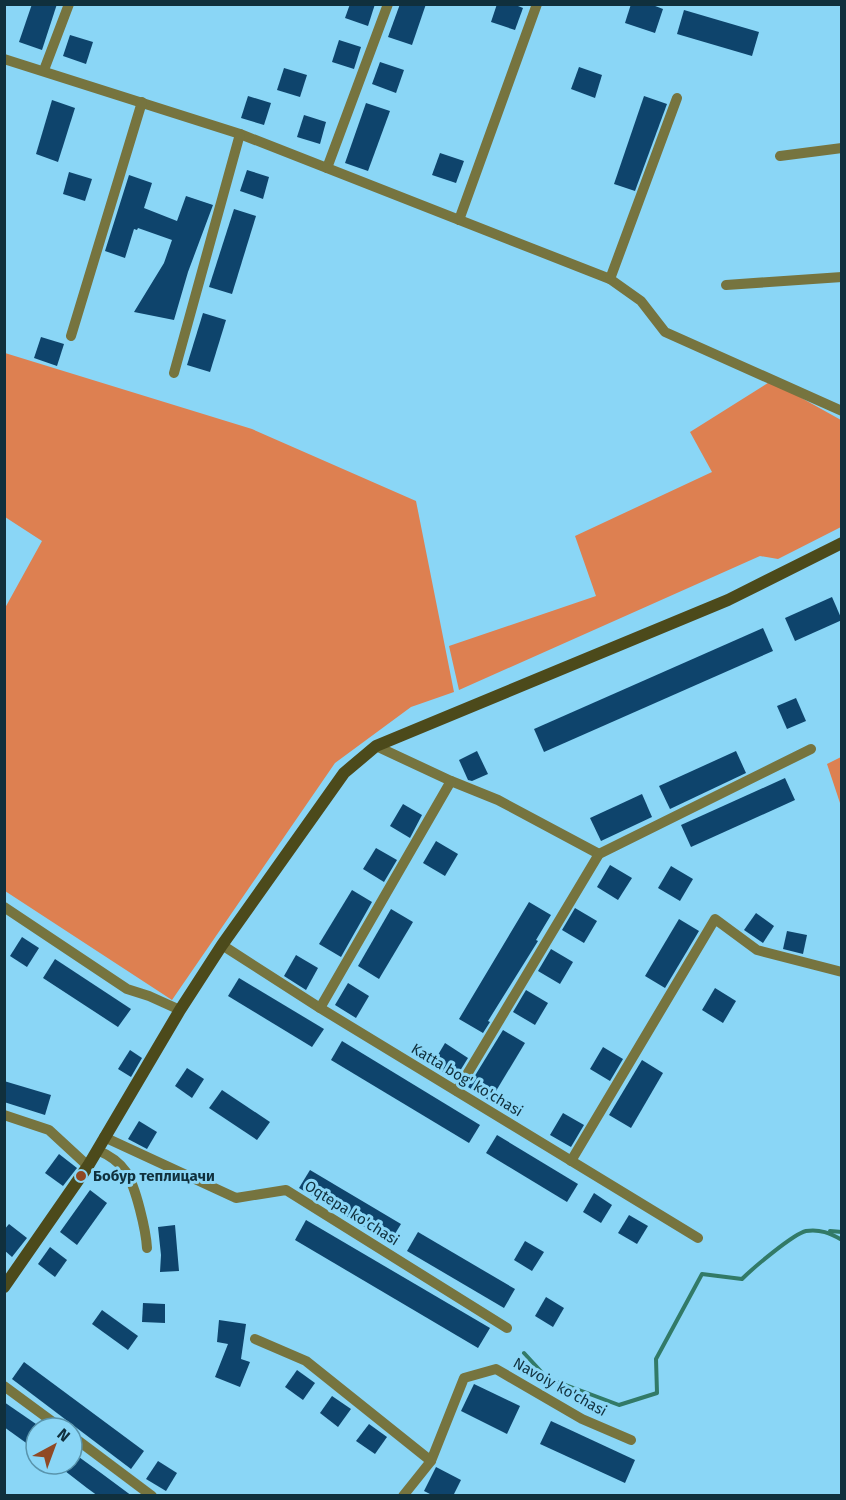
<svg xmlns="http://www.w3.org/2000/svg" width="846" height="1500" viewBox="0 0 846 1500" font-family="'Fira Sans',sans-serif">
	<rect width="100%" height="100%" fill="#8ad6f6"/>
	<g fill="#dd8051">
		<path d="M5 353 252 429 416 501 454 692 411 707 335 763 172 1000 5 891V608L42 541 5 517Z"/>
		<path d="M771 381 841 420V527L778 559 760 556 459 690 449 646 596 596 575 536 712 472 690 432Z"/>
		<path d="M841 757V806L827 764Z"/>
	</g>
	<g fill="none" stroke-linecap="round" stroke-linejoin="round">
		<g stroke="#327a67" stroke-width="4">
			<path d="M830 1231 842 1232"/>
			<path d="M524 1353 547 1378 619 1405 657 1393 656 1359 702 1274 742 1279C752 1269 793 1234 806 1231 820 1229 830 1233 842 1240"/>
		</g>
	</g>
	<g fill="#0e446c">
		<path d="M32 4H57L42 50 19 42Z"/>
		<path d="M350 4H375L368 26 345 18Z"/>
		<path d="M400 4H426L412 45 388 37Z"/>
		<path d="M497 4H513L523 8 515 30 491 22Z"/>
		<path d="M631 4H650L663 9 655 33 625 23Z"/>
		<path d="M684 10 759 32 752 56 677 34Z"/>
		<path d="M70 35 93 42 86 64 63 56Z"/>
		<path d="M339 40 361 47 354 69 332 62Z"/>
		<path d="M380 62 404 70 396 93 372 84Z"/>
		<path d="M579 67 602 75 595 98 571 89Z"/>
		<path d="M284 68 307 75 300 97 277 90Z"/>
		<path d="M248 96 271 103 264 125 241 118Z"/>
		<path d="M644 96 667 104 635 191 614 184Z"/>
		<path d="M52 100 75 108 58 162 36 154Z"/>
		<path d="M366 103 390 111 368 171 345 163Z"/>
		<path d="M304 115 326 122 320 144 297 137Z"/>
		<path d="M440 153 464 161 456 183 432 175Z"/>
		<path d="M247 170 269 177 263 199 240 191Z"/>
		<path d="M69 172 92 179 85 201 63 194Z"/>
		<path d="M129 175 152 183 144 208 177 221 186 196 213 205 188 272 174 320 134 312 164 263 172 240 138 228 137 230 134 229 125 258 105 251Z"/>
		<path d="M234 209 256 216 232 294 209 287Z"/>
		<path d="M203 313 226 320 210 372 187 365Z"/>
		<path d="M41 337 64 344 57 366 34 358Z"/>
		<path d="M832 597 842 620 795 641 785 618Z"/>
		<path d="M763 628 773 651 544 752 534 729Z"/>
		<path d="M796 698 806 721 787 729 777 706Z"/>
		<path d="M477 751 488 774 472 781 468 780 459 760Z"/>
		<path d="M736 751 746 773 670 809 659 786Z"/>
		<path d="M785 778 795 800 691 847 681 825Z"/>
		<path d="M642 794 652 817 601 841 590 818Z"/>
		<path d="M403 804 422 815 410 838 390 826Z"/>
		<path d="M436 841 458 854 445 876 423 863Z"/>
		<path d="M376 848 397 860 384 882 363 869Z"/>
		<path d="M610 865 632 878 618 900 597 887Z"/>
		<path d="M671 866 693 879 680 901 658 888Z"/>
		<path d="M352 890 372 902 341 957 319 944Z"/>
		<path d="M529 902 551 915 536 940 538 941 488 1021 490 1022 483 1033 459 1019Z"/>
		<path d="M575 908 597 921 584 943 562 930Z"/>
		<path d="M391 909 413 922 379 979 358 966Z"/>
		<path d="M756 913 774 926 763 943 744 930Z"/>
		<path d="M679 919 699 931 665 988 645 976Z"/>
		<path d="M787 931 807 935 803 954 783 949Z"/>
		<path d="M22 937 39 948 27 967 10 956Z"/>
		<path d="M551 949 573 962 560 984 538 971Z"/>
		<path d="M296 955 318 968 306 990 284 976Z"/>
		<path d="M55 959 131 1009 118 1027 43 978Z"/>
		<path d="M239 978 324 1029 312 1047 228 996Z"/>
		<path d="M348 983 369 996 356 1018 335 1005Z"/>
		<path d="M715 988 736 1001 723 1023 702 1010Z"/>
		<path d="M526 990 548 1003 535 1025 513 1012Z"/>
		<path d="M503 1030 525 1043 490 1101 468 1087Z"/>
		<path d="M342 1041 480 1125 469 1143 331 1060Z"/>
		<path d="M445 1043 468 1058 455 1079 432 1065Z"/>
		<path d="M603 1047 623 1059 610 1081 590 1069Z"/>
		<path d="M130 1050 142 1058 131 1077 118 1069Z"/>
		<path d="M642 1060 663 1073 631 1128 609 1115Z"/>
		<path d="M187 1068 204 1079 192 1098 175 1086Z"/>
		<path d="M4 1081 51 1095 45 1115 4 1102Z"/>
		<path d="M222 1090 270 1122 257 1140 209 1108Z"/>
		<path d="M563 1113 584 1125 571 1147 550 1135Z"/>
		<path d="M139 1121 157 1132 147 1149 128 1139Z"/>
		<path d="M497 1135 578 1184 567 1202 486 1153Z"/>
		<path d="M59 1154 77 1168 63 1186 45 1173Z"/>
		<path d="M310 1170 401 1224 390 1242 299 1188Z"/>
		<path d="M90 1190 107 1203 77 1245 60 1232Z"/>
		<path d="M594 1193 612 1205 601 1223 583 1212Z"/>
		<path d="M629 1215 648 1226 637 1244 618 1233Z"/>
		<path d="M306 1220 490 1328 478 1348 295 1240Z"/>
		<path d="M9 1224 27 1238 12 1257 4 1250V1230Z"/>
		<path d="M175 1225 179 1271 160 1272 161 1255 158 1227Z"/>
		<path d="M418 1232 515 1289 504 1308 407 1251Z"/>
		<path d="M525 1241 544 1252 532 1271 514 1260Z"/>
		<path d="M50 1247 67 1260 55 1277 38 1264Z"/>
		<path d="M546 1297 564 1308 553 1327 535 1316Z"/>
		<path d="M143 1303 165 1304V1323L142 1322Z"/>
		<path d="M102 1310 138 1336 128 1350 92 1324Z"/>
		<path d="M219 1320 246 1324 241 1359 250 1362 240 1387 215 1377 228 1344 217 1342Z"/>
		<path d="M24 1362 144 1451 131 1469 12 1379Z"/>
		<path d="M297 1370 315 1383 303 1400 285 1387Z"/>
		<path d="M474 1384 520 1406 507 1434 461 1411Z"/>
		<path d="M332 1396 351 1409 338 1427 320 1413Z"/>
		<path d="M4 1402 36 1424V1450L4 1427Z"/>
		<path d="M551 1421 635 1460 625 1483 540 1444Z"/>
		<path d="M369 1424 387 1437 375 1454 356 1441Z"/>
		<path d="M72 1452 101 1473 132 1496H98L87 1488 56 1464H72Z"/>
		<path d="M158 1461 177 1473 166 1491 146 1479Z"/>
		<path d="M436 1467 461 1480 453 1496H434L424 1491Z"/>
	</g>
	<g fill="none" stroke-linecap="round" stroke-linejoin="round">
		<g stroke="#76743f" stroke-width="10">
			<path d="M4 59 240 134 610 279 641 301 665 332 842 411"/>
			<path d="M44 70 69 4"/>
			<path d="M780 156 842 148"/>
			<path d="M327 168 388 4"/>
			<path d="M459 220 537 4"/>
			<path d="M610 279 677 98"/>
			<path d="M726 285 842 277"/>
			<path d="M71 336 142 102"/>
			<path d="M174 373 240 134"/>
			<path d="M376 746 451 781 498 800 599 854"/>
			<path d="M4 907 127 989 149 996 180 1010"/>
			<path d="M222 945 320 1008 698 1238"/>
			<path d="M320 1008 451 781"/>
			<path d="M457 1091 599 854 811 749"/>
			<path d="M4 1115 49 1130 88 1166"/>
			<path d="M104 1137 236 1198 286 1190 507 1328"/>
			<path d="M97 1150C109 1155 119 1161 126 1172 136 1187 146 1231 147 1248"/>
			<path d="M571 1161 715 919 757 950 842 972"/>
			<path d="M255 1339 306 1361 431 1461"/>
			<path d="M4 1386 61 1428"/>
			<path d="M72 1436 152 1496"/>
			<path d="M403 1496 431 1461 464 1378 496 1369 582 1419 631 1440"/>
		</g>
		<path stroke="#4c4a1b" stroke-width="12" d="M4 1287 88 1166 180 1010 222 945 344 773 376 746 728 600 842 543"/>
	</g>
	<circle fill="#904924" stroke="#8ad6f6" stroke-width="2" cx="81" cy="1176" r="6"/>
	<g text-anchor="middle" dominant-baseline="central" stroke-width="6" stroke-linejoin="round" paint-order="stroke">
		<g font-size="15" fill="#10303d" stroke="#8ad6f6">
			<text transform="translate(467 1080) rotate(31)">Katta bog' ko'chasi</text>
			<text transform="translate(352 1213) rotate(32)">Oqtepa ko'chasi</text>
			<text transform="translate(560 1387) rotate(29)">Navoiy ko'chasi</text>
		</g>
		<g font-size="15" font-weight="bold" fill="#10303d" stroke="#8ad6f6" text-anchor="start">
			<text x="93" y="1176">Бобур теплицачи</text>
		</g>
	</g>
	<rect width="846" height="1500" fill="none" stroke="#10303d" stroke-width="12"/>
	<g transform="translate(54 1446) rotate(41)"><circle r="28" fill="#8ad6f6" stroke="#5994ac" stroke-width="1.5"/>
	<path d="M0-4.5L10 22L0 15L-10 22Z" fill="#904924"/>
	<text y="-9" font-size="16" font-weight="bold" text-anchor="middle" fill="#10303d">N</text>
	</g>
</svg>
